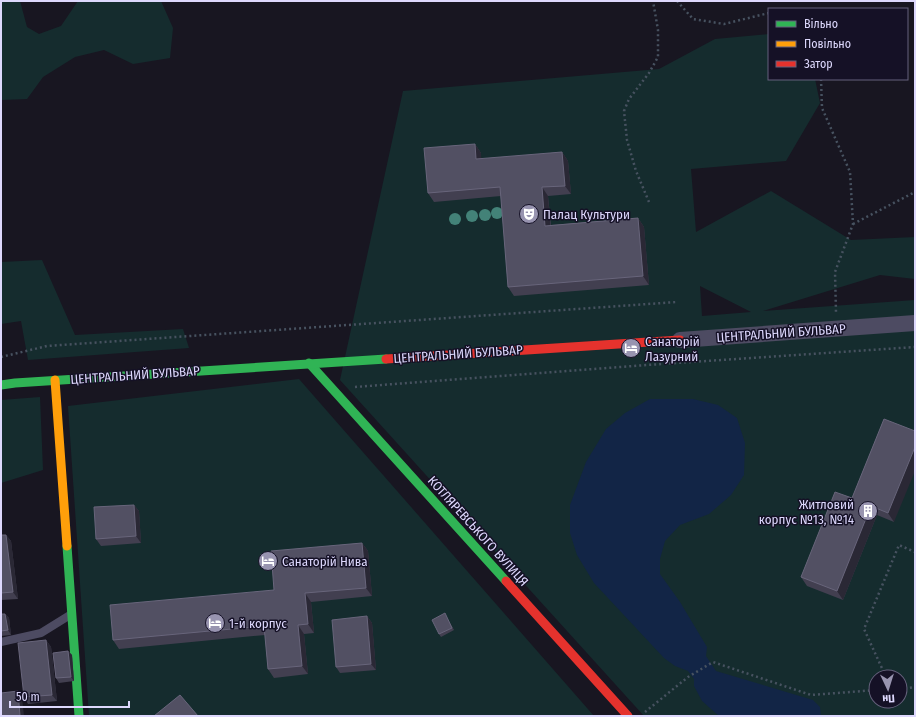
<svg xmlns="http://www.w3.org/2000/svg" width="916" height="717" viewBox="0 0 916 717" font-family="'Fira Sans Condensed',sans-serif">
	<rect width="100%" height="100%" fill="#181621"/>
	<g fill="#152c2e" fill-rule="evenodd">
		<path d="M1 1H20L27 27 39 34 61 26 78 1H161L173 28 170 58 133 64 104 50 75 57 43 77 27 99 1 100Z"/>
		<path d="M769 34V79H815L820 103 786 161 691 169 696 232 771 191 851 240 915 237V279L880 275 763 311 915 300V716H644L340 380 403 91 659 69 715 39ZM700 286 751 312 702 316ZM876 677H900V701H876Z"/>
		<path d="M42 260 75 335 183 329 189 348 28 360 21 321 1 324V262Z"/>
		<path d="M299 379 594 716H89L68 406Z"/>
		<path d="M40 397 43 470 1 483V400Z"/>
	</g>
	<path fill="#122546" d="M650 399H693L718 405 737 418 745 443 744 475 731 495 709 514 680 525 665 541 660 559V574L680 602 707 647 706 656 716 671 813 700 820 707 821 716H719L702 701 694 686V679L688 671 675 666 664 658 594 583 577 555 570 533V505L586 462 606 429 625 413Z"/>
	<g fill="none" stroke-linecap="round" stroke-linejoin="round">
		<g stroke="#475260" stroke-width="2.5" stroke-dasharray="2 3" stroke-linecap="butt">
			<path d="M677 1 693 19 724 24 769 13"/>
			<path d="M821 79 822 108 850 172 853 224 835 272 836 313"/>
			<path d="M649 202 636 171 627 140 624 111 629 99 649 73 658 57V30L653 1"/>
			<path d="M853 224 915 192"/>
			<path d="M1 357 47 346 677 302"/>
			<path d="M355 387 647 365 915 347"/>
			<path d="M886 677 864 629 899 545 915 552"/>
			<path d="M900 689 915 687"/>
			<path d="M645 712 688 677 713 662 811 695 876 690"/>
		</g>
		<path stroke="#4d4b62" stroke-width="8" d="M1 642 41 633 70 615"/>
		<path stroke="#4d4b62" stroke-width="16" d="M680 340 915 323"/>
		<g stroke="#30b455" stroke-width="9">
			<path d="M309 363 506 581"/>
			<path d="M1 385 15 383 386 359"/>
			<path d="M67 546 79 716"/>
		</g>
		<path stroke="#ff9f0a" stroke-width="9" d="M55 380 67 546"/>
		<g stroke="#e5322d" stroke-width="9">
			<path d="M386 359 680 340"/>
			<path d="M506 581 628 716"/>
		</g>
	</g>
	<g fill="#438278">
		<circle cx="497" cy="213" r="6"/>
		<circle cx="485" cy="215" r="6"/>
		<circle cx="472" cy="216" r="6"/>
		<circle cx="455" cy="219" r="6"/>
	</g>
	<g fill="#423f50">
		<path d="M475 144 481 153V159L562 152 568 161 571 194 548 196 551 225 638 218 644 227 649 285 514 296 508 287 501 196 434 202 428 193Z"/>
		<path d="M884 419 894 522 877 515 843 600 807 586 801 577 852 498Z"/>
		<path d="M134 505 139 511 141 543 101 546 96 539Z"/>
		<path d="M1 535H6L11 541 18 599 1 600Z"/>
		<path d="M362 543 368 551 372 596 311 602 314 633 304 634 308 674 274 678 268 669 265 635 119 649 113 640 274 590Z"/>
		<path d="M1 614H5L9 618 11 635 1 636Z"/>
		<path d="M367 616 372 623 376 670 340 673 336 667Z"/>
		<path d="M446 616 454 630 441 637 439 634Z"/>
		<path d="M46 640 51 647 57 701 28 704 24 697Z"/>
		<path d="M68 651 72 655 74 681 59 683 56 678Z"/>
	</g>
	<g fill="#2a2835">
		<path d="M475 144 481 153 482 168 476 159Z"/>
		<path d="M562 152 568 161 571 194 565 186Z"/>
		<path d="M542 187 548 196 551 234 545 226Z"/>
		<path d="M638 218 644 227 649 285 643 276Z"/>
		<path d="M915 447V471L894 522 888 513Z"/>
		<path d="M134 505 139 511 141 543 136 536Z"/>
		<path d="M871 506 877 515 843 600 837 591Z"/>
		<path d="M6 535 11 541 18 599 13 592Z"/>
		<path d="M362 543 368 551 372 596 366 588Z"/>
		<path d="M305 593 311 602 314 633 308 624Z"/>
		<path d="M5 614 9 618 11 635 8 630Z"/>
		<path d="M367 616 372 623 376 670 371 664Z"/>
		<path d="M298 625 304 634 308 674 302 666Z"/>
		<path d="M46 640 51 647 57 701 52 695Z"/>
		<path d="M68 651 72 655 74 681 71 677Z"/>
		<path d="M18 691 22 698 24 716H20Z"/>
	</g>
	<g fill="#525063" stroke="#68657b">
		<path d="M475 144 476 159 562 152 565 186 542 187 545 226 638 218 643 276 508 287 500 187 428 193 424 148Z"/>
		<path d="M884 419 915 431V447L888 513 871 506 837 591 801 577 835 492 852 498Z"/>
		<path d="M134 505 136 536 96 539 94 507Z"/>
		<path d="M1 535H6L13 592 1 593Z"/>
		<path d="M362 543 366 588 305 593 308 624 298 625 302 666 268 669 264 626 113 640 110 605 274 590 271 551Z"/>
		<path d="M445 613 452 628 439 634 432 620Z"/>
		<path d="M1 614H5L8 630 1 631Z"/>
		<path d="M367 616 371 664 336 667 332 620Z"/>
		<path d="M46 640 52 695 24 697 18 643Z"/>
		<path d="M68 651 71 677 56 678 53 653Z"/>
		<path d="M18 691 20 716H1V693Z"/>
		<path d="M180 695 198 716H154Z"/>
	</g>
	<defs>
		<symbol id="theatre-disc" viewBox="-11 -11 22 22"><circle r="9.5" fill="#9894b0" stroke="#151126"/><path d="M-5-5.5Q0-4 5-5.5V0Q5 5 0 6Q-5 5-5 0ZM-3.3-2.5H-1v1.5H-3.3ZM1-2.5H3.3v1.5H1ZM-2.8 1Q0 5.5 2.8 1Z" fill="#fff"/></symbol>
		<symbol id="hotel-disc" viewBox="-11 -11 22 22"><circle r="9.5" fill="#9894b0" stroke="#151126"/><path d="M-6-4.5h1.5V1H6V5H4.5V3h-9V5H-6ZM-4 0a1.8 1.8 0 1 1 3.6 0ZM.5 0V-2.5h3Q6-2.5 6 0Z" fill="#fff"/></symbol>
		<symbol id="building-disc" viewBox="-11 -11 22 22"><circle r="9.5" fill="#9894b0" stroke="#151126"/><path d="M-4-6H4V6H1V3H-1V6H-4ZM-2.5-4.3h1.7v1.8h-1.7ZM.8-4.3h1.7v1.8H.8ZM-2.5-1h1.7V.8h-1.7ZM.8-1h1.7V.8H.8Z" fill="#fff"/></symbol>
	</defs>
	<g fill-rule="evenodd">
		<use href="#theatre-disc" x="518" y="203" width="22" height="22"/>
		<use href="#hotel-disc" x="620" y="337" width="22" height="22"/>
		<use href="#building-disc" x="857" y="500" width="22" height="22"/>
		<use href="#hotel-disc" x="257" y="550" width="22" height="22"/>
		<use href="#hotel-disc" x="204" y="612" width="22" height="22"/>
	</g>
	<g text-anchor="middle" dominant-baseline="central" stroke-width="3" stroke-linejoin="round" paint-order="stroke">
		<g font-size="13" fill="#ddd8fd" stroke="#151126" text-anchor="start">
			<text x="543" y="214">Палац Культури</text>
			<text x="645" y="341">Санаторій<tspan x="645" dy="15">Лазурний</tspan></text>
			<text x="854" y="504" text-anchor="end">Житловий<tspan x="854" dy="15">корпус №13, №14</tspan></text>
			<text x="282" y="561">Санаторій Нива</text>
			<text x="229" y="623">1-й корпус</text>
		</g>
		<g font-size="13" fill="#ddd8fd" stroke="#151126">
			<text transform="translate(781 333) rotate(-4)">ЦЕНТРАЛЬНИЙ БУЛЬВАР</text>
			<text transform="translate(458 354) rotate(-4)">ЦЕНТРАЛЬНИЙ БУЛЬВАР</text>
			<text transform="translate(135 375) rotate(-4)">ЦЕНТРАЛЬНИЙ БУЛЬВАР</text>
			<text transform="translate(478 531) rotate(48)">КОТЛЯРЕВСЬКОГО ВУЛИЦЯ</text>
		</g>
	</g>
	<rect width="916" height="717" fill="none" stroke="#ddd8fd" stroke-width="4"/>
	<rect x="768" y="8" width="140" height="72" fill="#151126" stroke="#65617c"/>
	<rect x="776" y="21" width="20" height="6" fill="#30b455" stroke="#65617c"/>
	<text x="804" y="28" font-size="12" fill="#ddd8fd">Вільно</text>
	<rect x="776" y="41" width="20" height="6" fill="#ff9f0a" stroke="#65617c"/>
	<text x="804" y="48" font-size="12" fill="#ddd8fd">Повільно</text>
	<rect x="776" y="61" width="20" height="6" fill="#e5322d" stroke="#65617c"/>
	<text x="804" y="68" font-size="12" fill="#ddd8fd">Затор</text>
	<g transform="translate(888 689) rotate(176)"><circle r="19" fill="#151126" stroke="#65617c"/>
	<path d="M0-3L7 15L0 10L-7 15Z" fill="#9894b0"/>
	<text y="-6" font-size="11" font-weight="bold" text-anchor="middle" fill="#ddd8fd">Пн</text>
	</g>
	<path d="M10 701v6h119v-6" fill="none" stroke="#ddd8fd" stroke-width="2"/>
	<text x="16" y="701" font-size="12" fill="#ddd8fd" stroke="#151126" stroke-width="3" paint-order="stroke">50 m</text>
</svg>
